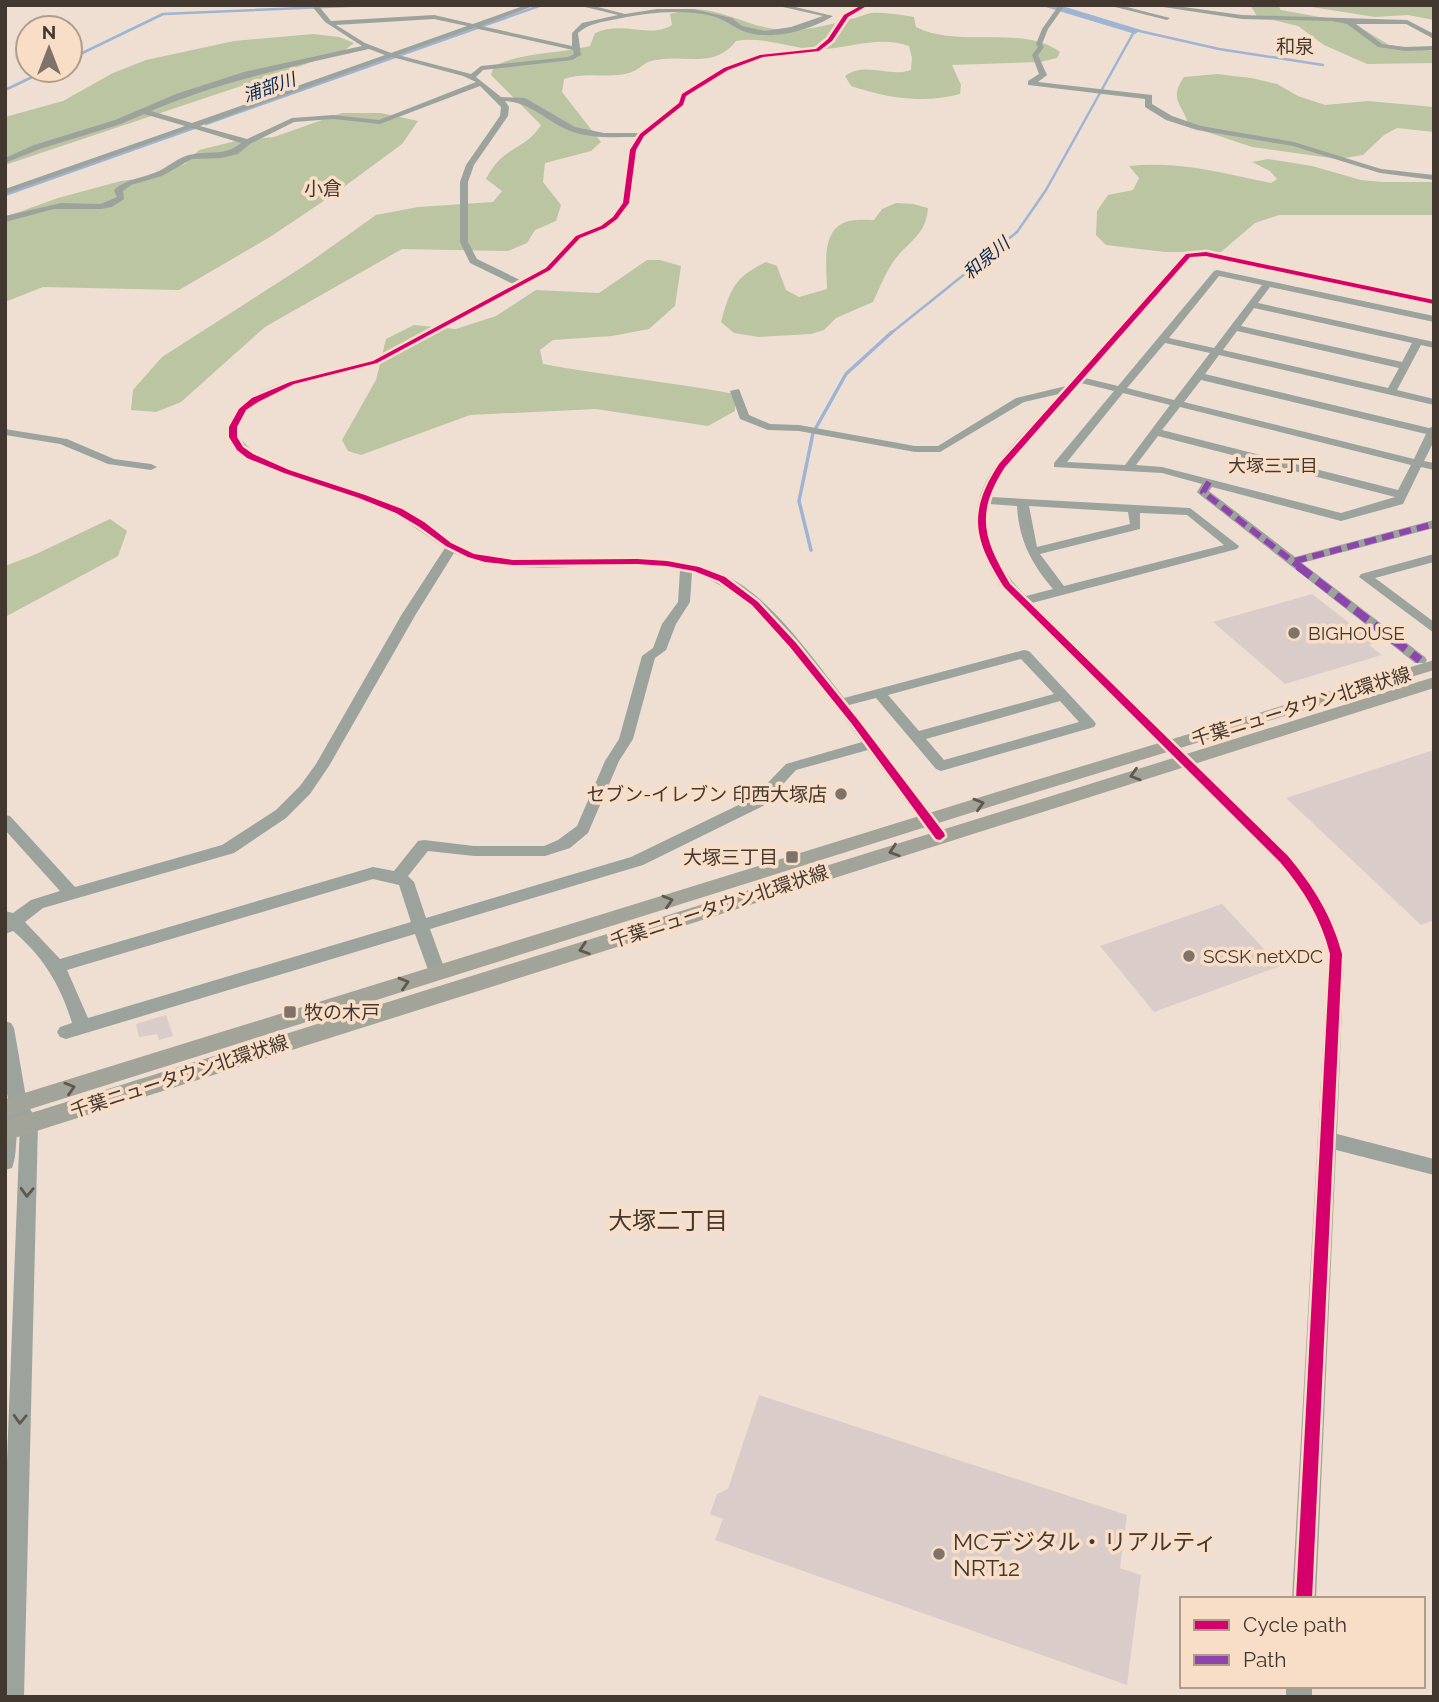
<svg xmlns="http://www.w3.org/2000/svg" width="1439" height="1702" viewBox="0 0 1439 1702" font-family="Raleway,'Noto Sans JP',sans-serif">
	<rect width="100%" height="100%" fill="#eedfd2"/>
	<g fill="#bbc5a1">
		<path d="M1250 5H1278L1281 10 1353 23 1389 45 1434 51V63L1367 64 1324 45 1298 26 1257 16Z"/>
		<path d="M1299 5H1434V20L1408 15 1375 17Z"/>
		<path d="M689 9C725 8 751 30 788 30 809 30 830 25 851 19 858 18 865 14 871 13 886 12 900 15 914 17L916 27C959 49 1023 24 1060 52L1057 58 1040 62 952 65 961 85 960 94C923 104 887 98 851 86L845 76C866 61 888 78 911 70L912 58 909 46C875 34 846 51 812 49 786 47 761 36 736 41 712 72 680 51 648 62 642 65 637 71 629 73 608 79 586 71 564 79L562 92 601 142 591 151 545 163 543 182 561 205 556 221 535 230 527 243 508 251 402 249 265 327 181 402 156 412 131 410 133 390 162 357 310 262 376 215 418 207 493 202 502 191 486 179C503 145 525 151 541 125L491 75 494 66C523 52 558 54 590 46L595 33C623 20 650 39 672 25L670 14Z"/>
		<path d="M313 34 339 37 354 43 345 50 289 70 5 165V117L63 101 113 73 146 60 234 41Z"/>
		<path d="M1217 74 1251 78 1277 84 1298 96 1325 105 1368 101 1434 107V132L1397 128 1384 135 1363 155 1338 159 1252 147 1189 126C1183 104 1168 100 1184 77Z"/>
		<path d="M342 113H381L418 121 402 144 337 192 270 237 179 290 43 287 5 302V217L58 198 121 181 145 178 185 164 199 150 236 141 274 137Z"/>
		<path d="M1268 159 1312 166 1361 180 1383 182H1434V215H1279L1255 223 1221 252H1165L1106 245 1096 235 1097 211 1108 195 1133 190 1139 178 1129 166C1183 161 1220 173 1271 183L1277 179 1270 171 1252 162Z"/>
		<path d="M896 203 913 204 928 208C926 236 908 241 893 262 885 274 879 289 873 302L836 318 824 330 811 334 759 337 734 333 721 322C730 290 734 277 766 262L777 266 786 290 799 297 827 289C827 268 820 231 846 222 854 219 866 220 874 220L882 209Z"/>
		<path d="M647 260H660L681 266 675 306 649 329 612 336 553 340 540 350 543 364C607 376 671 382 735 394V411L708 426 596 409 470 415 361 455 348 451 342 440 376 380 386 339 414 325 456 329 496 316 536 290 599 293Z"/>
		<path d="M110 519 127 531 118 556 5 617V566L34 555Z"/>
	</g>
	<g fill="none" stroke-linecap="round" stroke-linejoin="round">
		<g stroke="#9fb4d2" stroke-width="2.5">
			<path d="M70 59 163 14 372 5"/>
			<path d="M5 90 47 70"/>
			<path d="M206 124 542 5"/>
			<path d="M5 195 197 127"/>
			<path d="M890 334 1017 232 1046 190 1135 30 1219 49 1323 65"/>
		</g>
		<path stroke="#9fb4d2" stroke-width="3.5" d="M811 550 799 501 813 433 846 374 892 332"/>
		<path fill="#9fb4d2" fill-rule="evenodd" d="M1039 5H1059L1141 30 1135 34Z"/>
	</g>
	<g fill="#daccc9">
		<path d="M1312 594 1375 643 1369 645 1382 655 1285 684 1213 622Z"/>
		<path d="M1434 750V920L1421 925 1286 798Z"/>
		<path d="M1222 904 1280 966 1154 1012 1100 946Z"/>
		<path d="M166 1015 173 1036 159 1040 157 1034 139 1037 136 1024Z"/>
		<path d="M759 1395 1127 1515 1120 1568 1141 1575 1127 1685 715 1540 723 1519 710 1514 717 1494 728 1489Z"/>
	</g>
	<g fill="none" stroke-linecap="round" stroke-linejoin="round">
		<g fill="#9ca39c" fill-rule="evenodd">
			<path d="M311 5H318L331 21 434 15 473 24 526 5H536L481 26 572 46V33L582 23 618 15 577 5H590L625 14 657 9H693L732 18 742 26 765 31 791 27 823 16 774 5H787L833 16C811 30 771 41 746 32 731 27 725 18 708 15 677 9 647 13 617 19 603 22 589 23 578 33L581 55 572 60 483 70 476 77 501 97 525 98 575 127 604 133H640L678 103 681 93 724 68 762 54 815 48 828 39 844 15 861 5H869L848 17 832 41 819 51 763 58 728 70 687 96 684 106 645 136 637 150 630 203 618 220 606 229 581 239 551 271 379 364 296 385 259 402 247 411 239 427V437L254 454 272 462C315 478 361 489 402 508 431 521 452 549 485 555 525 563 566 558 607 557 647 557 689 558 726 576 772 598 812 658 844 698L1024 650 1029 651 1094 721 1096 724 1094 727 941 771 936 769 876 698 849 705 946 832 948 836 946 840H934L868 750 796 770 763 806 643 865 430 929 446 973 443 978H431L415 934 66 1039 60 1037 57 1032 60 1027 72 1023C61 986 43 956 13 931L5 934V911L13 913 31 900 60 891 5 830V815L10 816 75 887 222 845 276 810 300 786 316 764 402 614 445 548 395 514 246 458C232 447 222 436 232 419 257 375 329 376 371 360 387 354 403 343 418 335 450 318 481 301 513 284L470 263 460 242V182L466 165 500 116 501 107 480 86 380 124 333 119 294 122 250 144 238 154 221 158 192 159 162 176 131 185 123 191 124 199 112 207 101 209H54L5 222V216L61 203 101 204 117 197 114 190C127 178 144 178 159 171 169 166 178 158 189 155 209 150 224 157 241 143L192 128 5 194V189L185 126 144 114 121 124 40 149 5 163V158L34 145 115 120 176 94 244 72 362 46 325 22ZM434 19 467 26 391 53 365 43 336 25ZM474 28 573 50 574 54 568 57 481 66 471 74 398 55ZM369 49 385 55 192 123 151 111C221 81 294 66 369 49ZM392 57 463 76 476 82 379 120 333 115 292 118 247 139 200 126ZM505 101C532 103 546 121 570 131 591 139 615 137 637 137L629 150 622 203 612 216 600 225 575 235 545 267 520 280 477 259 468 242V182L474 165 508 116 509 107ZM454 553C525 583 606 555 680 570L678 602 662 624 653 648 642 656 619 739 605 761 577 826 558 840 544 846H474L424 840 418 841 394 871 373 867 60 959 25 922 43 908 234 853 286 818 310 794 329 766 416 614ZM692 572C766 599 816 680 862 742L786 764 753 798 631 857 426 918 414 882 408 876 428 851 474 856H545L570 848 588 833 619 761 633 739 655 658 666 650 676 624 690 602ZM1021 659 1054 694 919 731 888 695ZM1060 701 1079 722 944 760 926 739ZM373 879 399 885 411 922 88 1018 67 970Z"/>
			<path d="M1059 5H1065L1048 29 1042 44 1044 47 1038 55 1047 75 1038 82 1152 95V104L1172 116 1201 126 1294 142 1381 169 1434 175V180L1380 173 1293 146 1197 130 1166 120 1145 107V99L1028 85V81L1039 74 1032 55 1038 47 1036 44 1042 29Z"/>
			<path d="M1107 5H1119L1170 18 1167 20Z"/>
			<path d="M1150 5H1169L1242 15 1407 20 1434 34V39L1406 24H1356L1382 44 1405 47 1434 46V50L1405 51 1378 47 1347 24 1332 21 1242 19Z"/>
			<path d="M1206 251 1434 299V305L1206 257 1191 258 1085 378 1118 386 1214 271 1217 270 1434 316V322L1270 287 1258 303 1434 342V348L1421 345 1397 390 1434 399V405L1219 355 1205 374 1429 428 1434 426V441L1424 461 1434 463V470L1421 467 1403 504 1341 521 1212 487 1209 491 1295 557 1434 520V528L1302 563 1425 657 1427 660 1425 663H1415L1199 494 1197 492 1202 484 1162 473 1054 467V463L1114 391 1081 383 1006 468 991 497 1190 508 1239 546 1237 549 1032 603 1290 855C1315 885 1335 916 1344 954L1337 1134 1434 1159V1175L1336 1150 1316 1599H1292L1328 954C1319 918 1302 891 1278 863L1002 588C942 496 1000 462 1059 394L1024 402 940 452H915L799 431 768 430 740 419 730 391 739 389 749 415 770 424 799 425 915 446H938L1016 398 1066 386 1185 253ZM1219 276 1262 285 1214 348 1169 338ZM1254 308 1412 343 1402 362 1241 326ZM1237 331 1399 368 1388 388 1223 350ZM1165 343 1210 353 1174 400 1127 388ZM1201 380 1426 434 1414 459 1184 402ZM1123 393 1170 405 1125 465 1067 462ZM1180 407 1411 465 1398 490 1162 430ZM1158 436 1395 497 1341 513 1162 467 1136 465ZM989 504 1017 506C1019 540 1031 563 1053 589L1026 596C1002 573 982 539 989 504ZM1029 506 1128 512 1130 524 1037 547ZM1140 513 1187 515 1224 545 1064 586 1040 554 1140 529Z"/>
			<path d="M5 429 67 439 114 459 151 464 157 467 151 470 108 464 60 444 5 435Z"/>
			<path d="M1434 554V562L1375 578 1434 622V633L1359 577 1361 574Z"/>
			<path d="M5 1021 11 1023 14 1028 27 1103 38 1124 24 1697H5V1512L20 1124C14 1136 18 1154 12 1168L5 1170V1112L9 1104 5 1083Z"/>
			<rect x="1286" y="1686" width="26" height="11"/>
		</g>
		<g fill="#a2a49a" fill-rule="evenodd">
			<path d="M1434 660V670L1037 792 5 1117V1099L1023 784Z"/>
			<path d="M1434 677V688L5 1141V1121Z"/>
		</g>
		<g stroke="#8e44ad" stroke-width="6" stroke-dasharray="12 6" stroke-linecap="butt">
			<path d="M1209 482 1203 492 1301 568"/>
			<path d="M1295 561 1434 524"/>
		</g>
		<path stroke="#8e44ad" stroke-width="8" stroke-dasharray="16 8" stroke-linecap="butt" d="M1298 566 1420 660"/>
		<defs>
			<g id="cycleway">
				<path d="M862 5H868L848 17 832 41 819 51 763 57 728 70 686 96 683 105 644 136 636 150 629 203 617 219 605 228 580 238 550 270 377 363 294 384 258 402 246 410 237 427V437L243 447 253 454 289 470 365 495 402 509 424 522 451 543 474 554 513 560 637 559 667 561 699 567 725 577 758 602 796 643 858 720 944 833 945 836 940 840 936 839 852 724 790 647 752 605 719 581 694 571 667 566 637 564 513 565 485 562 468 557 446 546 418 526 396 513 359 498 284 473 247 458 237 450 229 437V427L239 409 252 398 290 382 373 361 546 268 576 236 601 226 613 217 623 203 630 150 640 134 679 103 682 94 724 68 760 55 816 49 828 39 844 15Z"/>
				<path d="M1206 252 1434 300V304L1206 256 1190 257 1005 467C975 513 983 539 1010 584L1288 856C1313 886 1332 916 1342 954L1312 1599H1296L1330 954C1321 918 1304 890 1280 862L1004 587C974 540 967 513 999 464L1186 254Z"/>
			</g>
		</defs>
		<use href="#cycleway" stroke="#f9dec7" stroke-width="5"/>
		<use href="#cycleway" fill="#d6006c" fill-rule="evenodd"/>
	</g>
	<defs><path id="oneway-chevron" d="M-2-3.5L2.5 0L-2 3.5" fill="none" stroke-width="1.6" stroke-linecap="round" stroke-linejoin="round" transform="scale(1.75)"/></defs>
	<g stroke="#60584f">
		<use href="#oneway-chevron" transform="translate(1135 775) rotate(163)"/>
		<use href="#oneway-chevron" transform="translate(979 804) rotate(-17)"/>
		<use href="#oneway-chevron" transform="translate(894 851) rotate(162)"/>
		<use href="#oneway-chevron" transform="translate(668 901) rotate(-17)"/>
		<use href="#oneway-chevron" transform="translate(584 949) rotate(162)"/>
		<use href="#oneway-chevron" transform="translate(404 983) rotate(-17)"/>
		<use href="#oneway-chevron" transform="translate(70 1088) rotate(-17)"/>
	</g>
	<g stroke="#5e5850">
		<use href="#oneway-chevron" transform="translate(27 1192) rotate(92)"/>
		<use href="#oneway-chevron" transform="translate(20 1419) rotate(92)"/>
	</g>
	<g fill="#7f7268" stroke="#f9dec7" stroke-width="2.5">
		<circle cx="1294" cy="633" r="7"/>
		<circle cx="841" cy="794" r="7"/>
		<rect x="785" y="850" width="14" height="14" rx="3.5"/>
		<circle cx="1189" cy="956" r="7"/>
		<rect x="283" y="1005" width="14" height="14" rx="3.5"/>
		<circle cx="939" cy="1554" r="7"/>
	</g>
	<g text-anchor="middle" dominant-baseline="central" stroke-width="7" stroke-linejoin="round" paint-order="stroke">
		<g font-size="18" font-style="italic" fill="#072b58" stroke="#f9dec7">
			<text transform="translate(269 87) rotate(-19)">浦部川</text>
			<text transform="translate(986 258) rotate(-40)">和泉川</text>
		</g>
		<g font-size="18" fill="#43382f" stroke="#f9dec7">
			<text x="1273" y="465">大塚三丁目</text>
		</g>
		<g font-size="19" fill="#43382f" stroke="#f9dec7">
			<text x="1295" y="46">和泉</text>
			<text x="323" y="188">小倉</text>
		</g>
		<g font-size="19" fill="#43382f" stroke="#f9dec7" text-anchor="start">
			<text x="1308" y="633">BIGHOUSE</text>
			<text x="827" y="794" text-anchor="end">セブン-イレブン 印西大塚店</text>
			<text x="778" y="857" text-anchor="end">大塚三丁目</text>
			<text x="1203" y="956">SCSK netXDC</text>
			<text x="304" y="1012">牧の木戸</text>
		</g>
		<g font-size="19" fill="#43382f" stroke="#f9dec7">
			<text transform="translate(1301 706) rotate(-17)">千葉ニュータウン北環状線</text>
			<text transform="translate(719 906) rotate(-18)">千葉ニュータウン北環状線</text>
			<text transform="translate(179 1076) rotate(-18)">千葉ニュータウン北環状線</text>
		</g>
		<g font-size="23" fill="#43382f" stroke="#f9dec7" text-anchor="start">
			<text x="953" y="1541">MCデジタル・リアルティ<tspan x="953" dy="26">NRT12</tspan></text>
		</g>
		<g font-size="24" fill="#43382f" stroke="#f9dec7">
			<text x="668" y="1220">大塚二丁目</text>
		</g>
	</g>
	<rect width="1439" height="1702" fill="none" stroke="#43382f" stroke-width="14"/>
	<rect x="1180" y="1597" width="245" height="91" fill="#f9dec7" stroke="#b09c8a" stroke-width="2"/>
	<rect x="1194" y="1620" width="35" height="10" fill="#d6006c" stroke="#b09c8a" stroke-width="2"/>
	<text x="1243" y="1632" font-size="21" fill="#43382f">Cycle path</text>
	<rect x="1194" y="1655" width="35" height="10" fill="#8e44ad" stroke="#b09c8a" stroke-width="2"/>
	<text x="1243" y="1667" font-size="21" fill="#43382f">Path</text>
	<g transform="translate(49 49)"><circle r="33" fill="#f9dec7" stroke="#b09c8a" stroke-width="2"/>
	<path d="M0-5L12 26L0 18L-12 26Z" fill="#7f7268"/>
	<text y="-10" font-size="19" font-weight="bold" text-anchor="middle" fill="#43382f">N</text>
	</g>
</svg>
